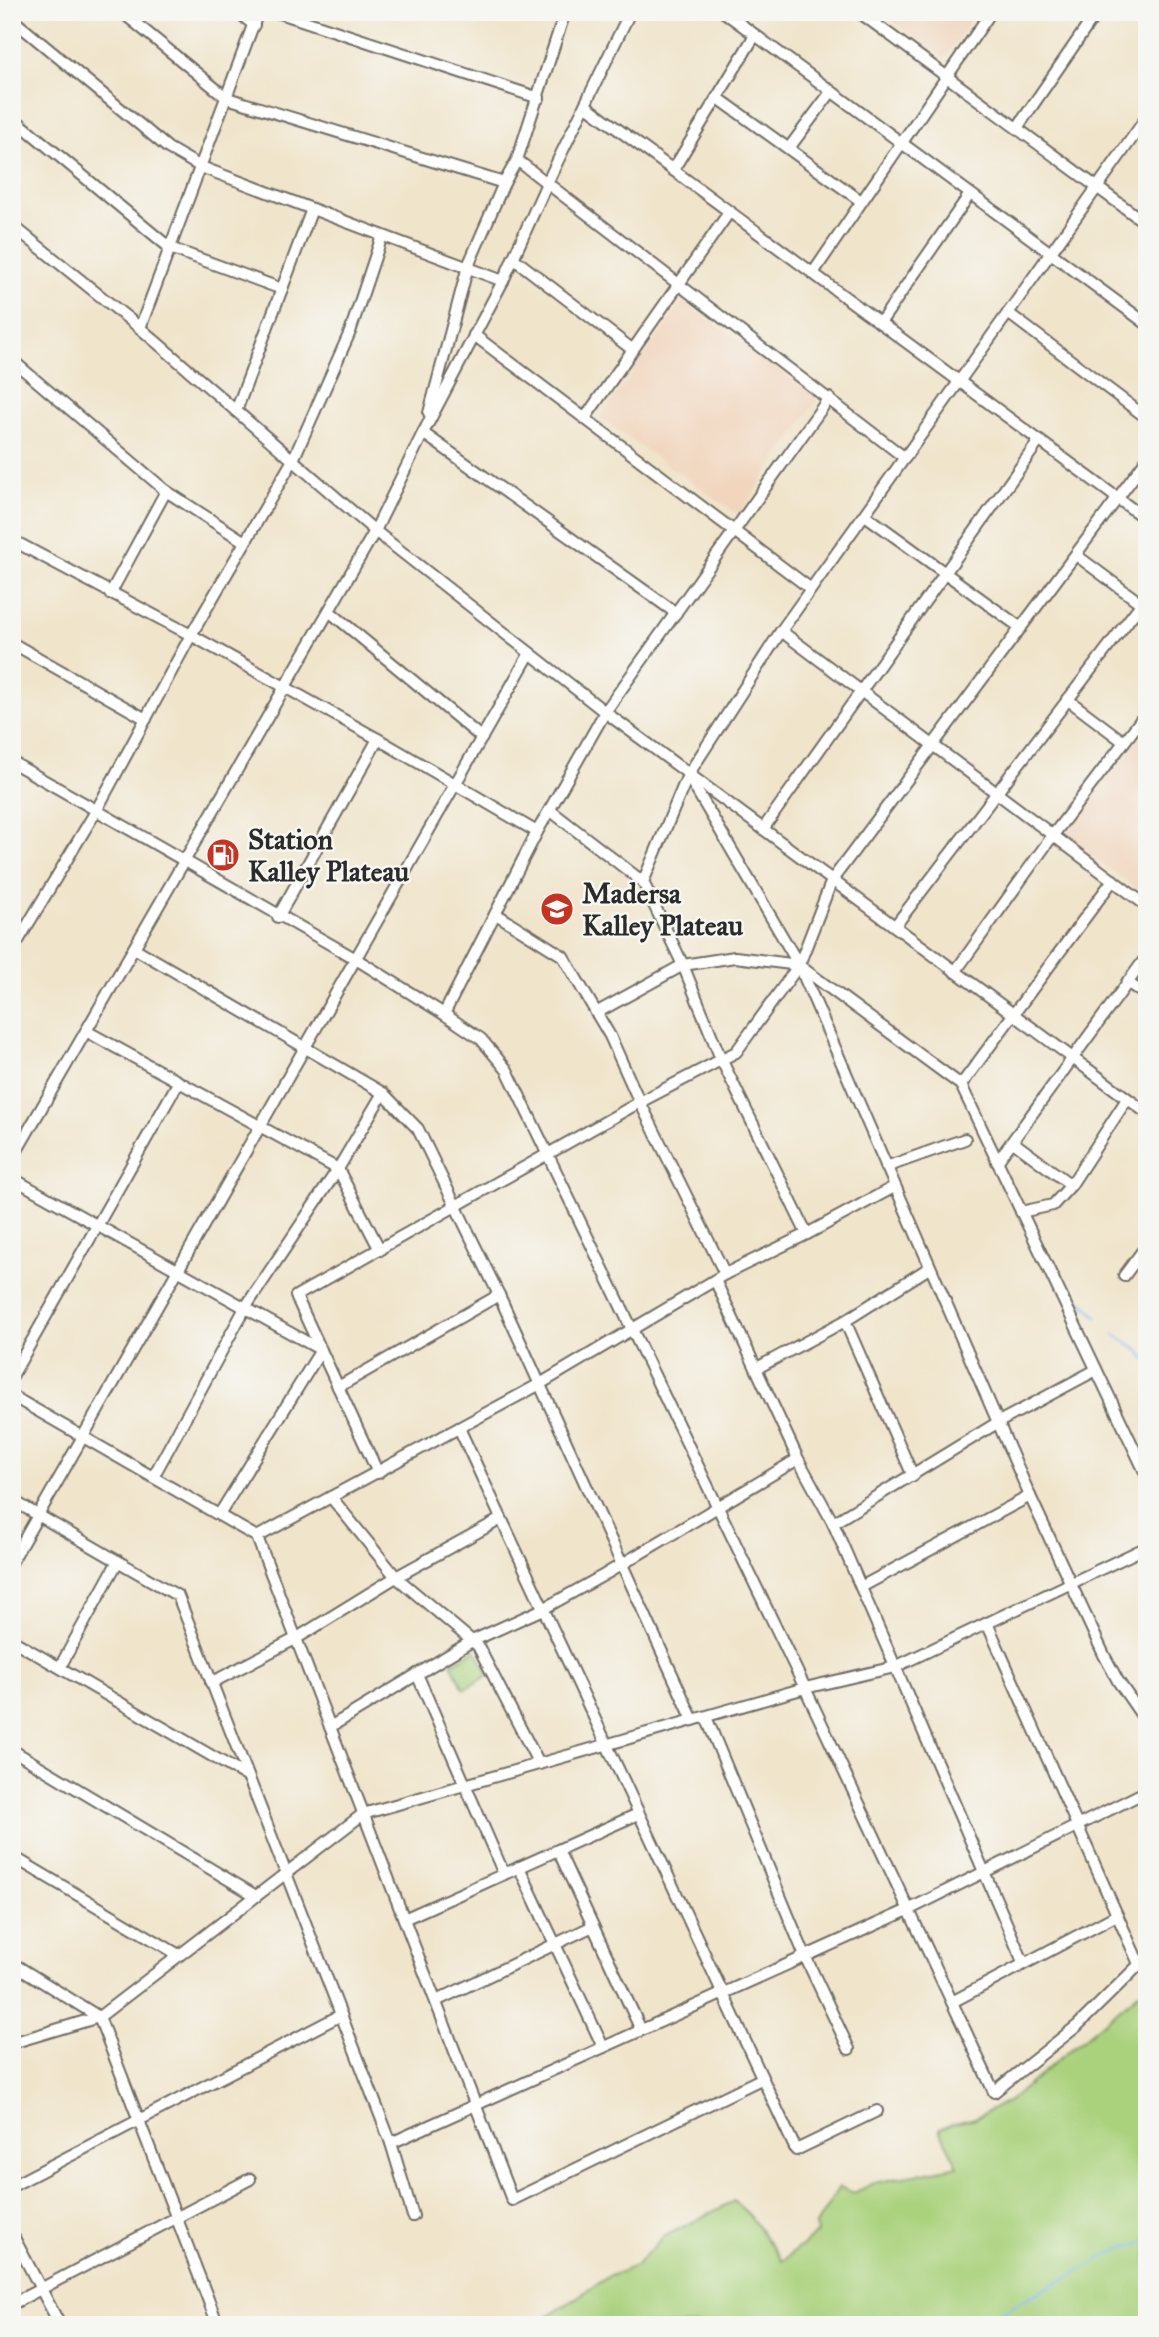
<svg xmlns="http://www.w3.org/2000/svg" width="1159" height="2337" viewBox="0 0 1159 2337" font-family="'IM FELL Great Primer',serif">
	<rect width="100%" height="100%" fill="#f6f6f2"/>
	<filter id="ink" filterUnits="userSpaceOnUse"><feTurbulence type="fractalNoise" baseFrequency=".0143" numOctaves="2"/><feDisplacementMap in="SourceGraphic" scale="14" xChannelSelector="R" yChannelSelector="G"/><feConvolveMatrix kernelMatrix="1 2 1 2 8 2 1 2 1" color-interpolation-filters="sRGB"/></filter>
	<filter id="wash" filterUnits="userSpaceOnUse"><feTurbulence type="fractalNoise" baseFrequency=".00686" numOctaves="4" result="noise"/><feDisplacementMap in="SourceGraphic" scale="28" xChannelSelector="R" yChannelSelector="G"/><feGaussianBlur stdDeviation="1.57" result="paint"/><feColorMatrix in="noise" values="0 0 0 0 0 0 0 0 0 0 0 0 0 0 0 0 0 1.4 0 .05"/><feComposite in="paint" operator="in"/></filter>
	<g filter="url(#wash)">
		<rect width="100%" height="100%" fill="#f0e4ca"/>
		<g fill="#f1d5bd">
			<path d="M878 12H977L945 59Z"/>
			<path d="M683 300 818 398 739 515 600 418Z"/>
			<path d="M1145 727 1147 729V897L1064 835Z"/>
		</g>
		<g fill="#aad27d" stroke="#6a7e54" stroke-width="2">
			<path d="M476 1650 489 1675 464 1689 451 1663Z"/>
			<path d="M1147 1986V2325H535L608 2277 635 2266 663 2237 734 2201 750 2216 782 2261 817 2233 816 2225 839 2187 854 2193 874 2183 958 2166 939 2129 951 2124 975 2118 1009 2101Z"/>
		</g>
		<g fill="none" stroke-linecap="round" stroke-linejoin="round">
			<g stroke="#80b7ef" stroke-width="2.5">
				<path d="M1051 1262 1066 1285 1097 1317"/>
				<path d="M1114 1334 1139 1350 1147 1360"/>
				<path d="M977 2325 1123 2247 1147 2242"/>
			</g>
		</g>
	</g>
	<g filter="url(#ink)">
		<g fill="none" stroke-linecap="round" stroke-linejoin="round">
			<defs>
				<g id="street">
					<path d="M122 12 227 98 504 183"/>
					<path d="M238 12 254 25"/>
					<path d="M277 12 539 98"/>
					<path d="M724 12 1147 324"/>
					<path d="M859 12 1147 224"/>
					<path d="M12 19 168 148 201 167 503 281"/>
					<path d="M718 98 861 201"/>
					<path d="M585 105 1147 520"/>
					<path d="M12 117 170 248 282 289"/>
					<path d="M1017 128 1097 12"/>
					<path d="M789 148 831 92"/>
					<path d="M517 160 905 458"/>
					<path d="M673 170 755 35"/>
					<path d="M12 225 140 328 375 531 605 712 1147 1113"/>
					<path d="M513 258 633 350"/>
					<path d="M813 273 991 12"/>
					<path d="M1008 313 1147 117"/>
					<path d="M880 323 970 194"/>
					<path d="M140 328 258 12"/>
					<path d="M474 335 811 589"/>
					<path d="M12 360 166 491 245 542"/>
					<path d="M236 411 312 209"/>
					<path d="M429 413 468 266 504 183 517 160 565 12"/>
					<path d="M585 418 730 211"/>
					<path d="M423 433 676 613"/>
					<path d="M865 515 1021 628"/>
					<path d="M12 540 191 635 378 739 537 832"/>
					<path d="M1076 555 1147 608"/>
					<path d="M110 594 166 491"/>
					<path d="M329 611 482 738"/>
					<path d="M781 631 1147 906"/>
					<path d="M12 643 146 719"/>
					<path d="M1067 699 1124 742"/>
					<path d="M12 762 356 959 444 1014 481 1039 507 1070 805 1688 994 2092 1077 2026 1147 1957"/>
					<path d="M690 779 799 965 1030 1496 1104 1655 1118 1681 1147 1723"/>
					<path d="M551 811 643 882 683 965 721 1059 807 1234"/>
					<path d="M763 829 1039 441"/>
					<path d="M643 882 688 775 781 631 1008 313 1147 418"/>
					<path d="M496 914 563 956 610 1036 636 1094 725 1274"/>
					<path d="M278 917 378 739"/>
					<path d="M895 926 1141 604"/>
					<path d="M134 948 383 1093 418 1129 499 1295 693 1720"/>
					<path d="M12 951 96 811 191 635 293 460 350 332 382 236"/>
					<path d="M801 967 961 1085 1147 1476"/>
					<path d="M955 972 1053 835 1147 712"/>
					<path d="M1127 982 1147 996"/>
					<path d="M596 1013 683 965 735 957 799 965 832 880 1147 459"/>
					<path d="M444 1014 537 832 605 712 829 398"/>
					<path d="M86 1031 338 1169 380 1250"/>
					<path d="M961 1085 1113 880"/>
					<path d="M1013 1142 1071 1185"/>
					<path d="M12 1159 375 531 423 433 503 281 547 183 630 12"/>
					<path d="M997 1162 1147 956"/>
					<path d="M886 1167 965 1139"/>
					<path d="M12 1178 321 1350 219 1515"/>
					<path d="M1021 1212 1053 1205 1071 1185 1127 1099"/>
					<path d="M1124 1276 1147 1245"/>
					<path d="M715 1280 798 1459 833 1523 1024 1964"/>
					<path d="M845 1321 913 1476"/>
					<path d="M757 1368 845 1321 929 1268"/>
					<path d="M12 1376 178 1083"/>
					<path d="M338 1387 499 1295"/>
					<path d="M12 1396 257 1537 512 2200 761 2079"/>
					<path d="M459 1428 796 2150 877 2111"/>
					<path d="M378 1473 296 1296 640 1102 736 1052 799 965"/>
					<path d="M153 1477 245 1308 338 1169 383 1093"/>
					<path d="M331 1497 396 1577 478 1646 539 1764"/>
					<path d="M12 1500 178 1596 391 2143 413 2216"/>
					<path d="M833 1523 997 1423 1096 1370"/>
					<path d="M257 1537 540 1384 725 1274 807 1234 894 1187"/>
					<path d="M12 1561 530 653"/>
					<path d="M861 1587 1030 1496"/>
					<path d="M987 1623 1139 1964"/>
					<path d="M12 1640 248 1777"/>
					<path d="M60 1667 118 1561"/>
					<path d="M417 1674 504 1874"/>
					<path d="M211 1683 297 1638 396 1577 501 1519"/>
					<path d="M706 1717 805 1956 849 2049"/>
					<path d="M330 1727 472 1641 543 1609 604 1575 798 1459"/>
					<path d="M12 1750 256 1896"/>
					<path d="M558 1850 641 2030"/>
					<path d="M12 1856 179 1955"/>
					<path d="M519 1867 603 2047"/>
					<path d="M404 1919 638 1814"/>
					<path d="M12 1963 99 2017 218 2325"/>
					<path d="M436 2001 593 1926"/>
					<path d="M952 2002 1117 1915"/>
					<path d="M12 2043 99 2017 363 1814 805 1688 895 1667 1147 1547"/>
					<path d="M391 2143 908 1910 1147 1791"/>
					<path d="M12 2186 341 2015"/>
					<path d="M12 2234 60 2325"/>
					<path d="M12 2304 250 2179"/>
				</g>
			</defs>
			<use href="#street" stroke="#706c63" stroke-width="14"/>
			<use href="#street" stroke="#fff" stroke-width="10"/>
		</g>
	</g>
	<defs>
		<symbol id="fuel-disc" viewBox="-11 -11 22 22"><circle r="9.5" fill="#c8321e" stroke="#f6f6f2"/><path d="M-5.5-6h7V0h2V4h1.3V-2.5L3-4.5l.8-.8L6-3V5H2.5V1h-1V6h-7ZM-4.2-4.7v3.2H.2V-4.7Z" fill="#fff"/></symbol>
		<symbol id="school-disc" viewBox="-11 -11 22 22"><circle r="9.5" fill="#c8321e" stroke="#f6f6f2"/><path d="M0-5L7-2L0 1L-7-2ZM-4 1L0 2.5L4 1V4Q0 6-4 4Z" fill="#fff"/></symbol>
	</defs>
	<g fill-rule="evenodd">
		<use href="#fuel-disc" x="204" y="836" width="38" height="38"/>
		<use href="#school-disc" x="538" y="890" width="38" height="38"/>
	</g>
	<g text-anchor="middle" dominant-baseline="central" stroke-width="5" stroke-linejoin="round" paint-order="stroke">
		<g font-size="28" font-weight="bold" fill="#2b2b2b" stroke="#f6f6f2" text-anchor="start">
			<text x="248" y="839">Station<tspan x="248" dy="32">Kalley Plateau</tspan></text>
			<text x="582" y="893">Madersa<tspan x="582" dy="32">Kalley Plateau</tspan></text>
		</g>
	</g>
	<rect width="1159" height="2337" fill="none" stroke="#f6f6f2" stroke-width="42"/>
</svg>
